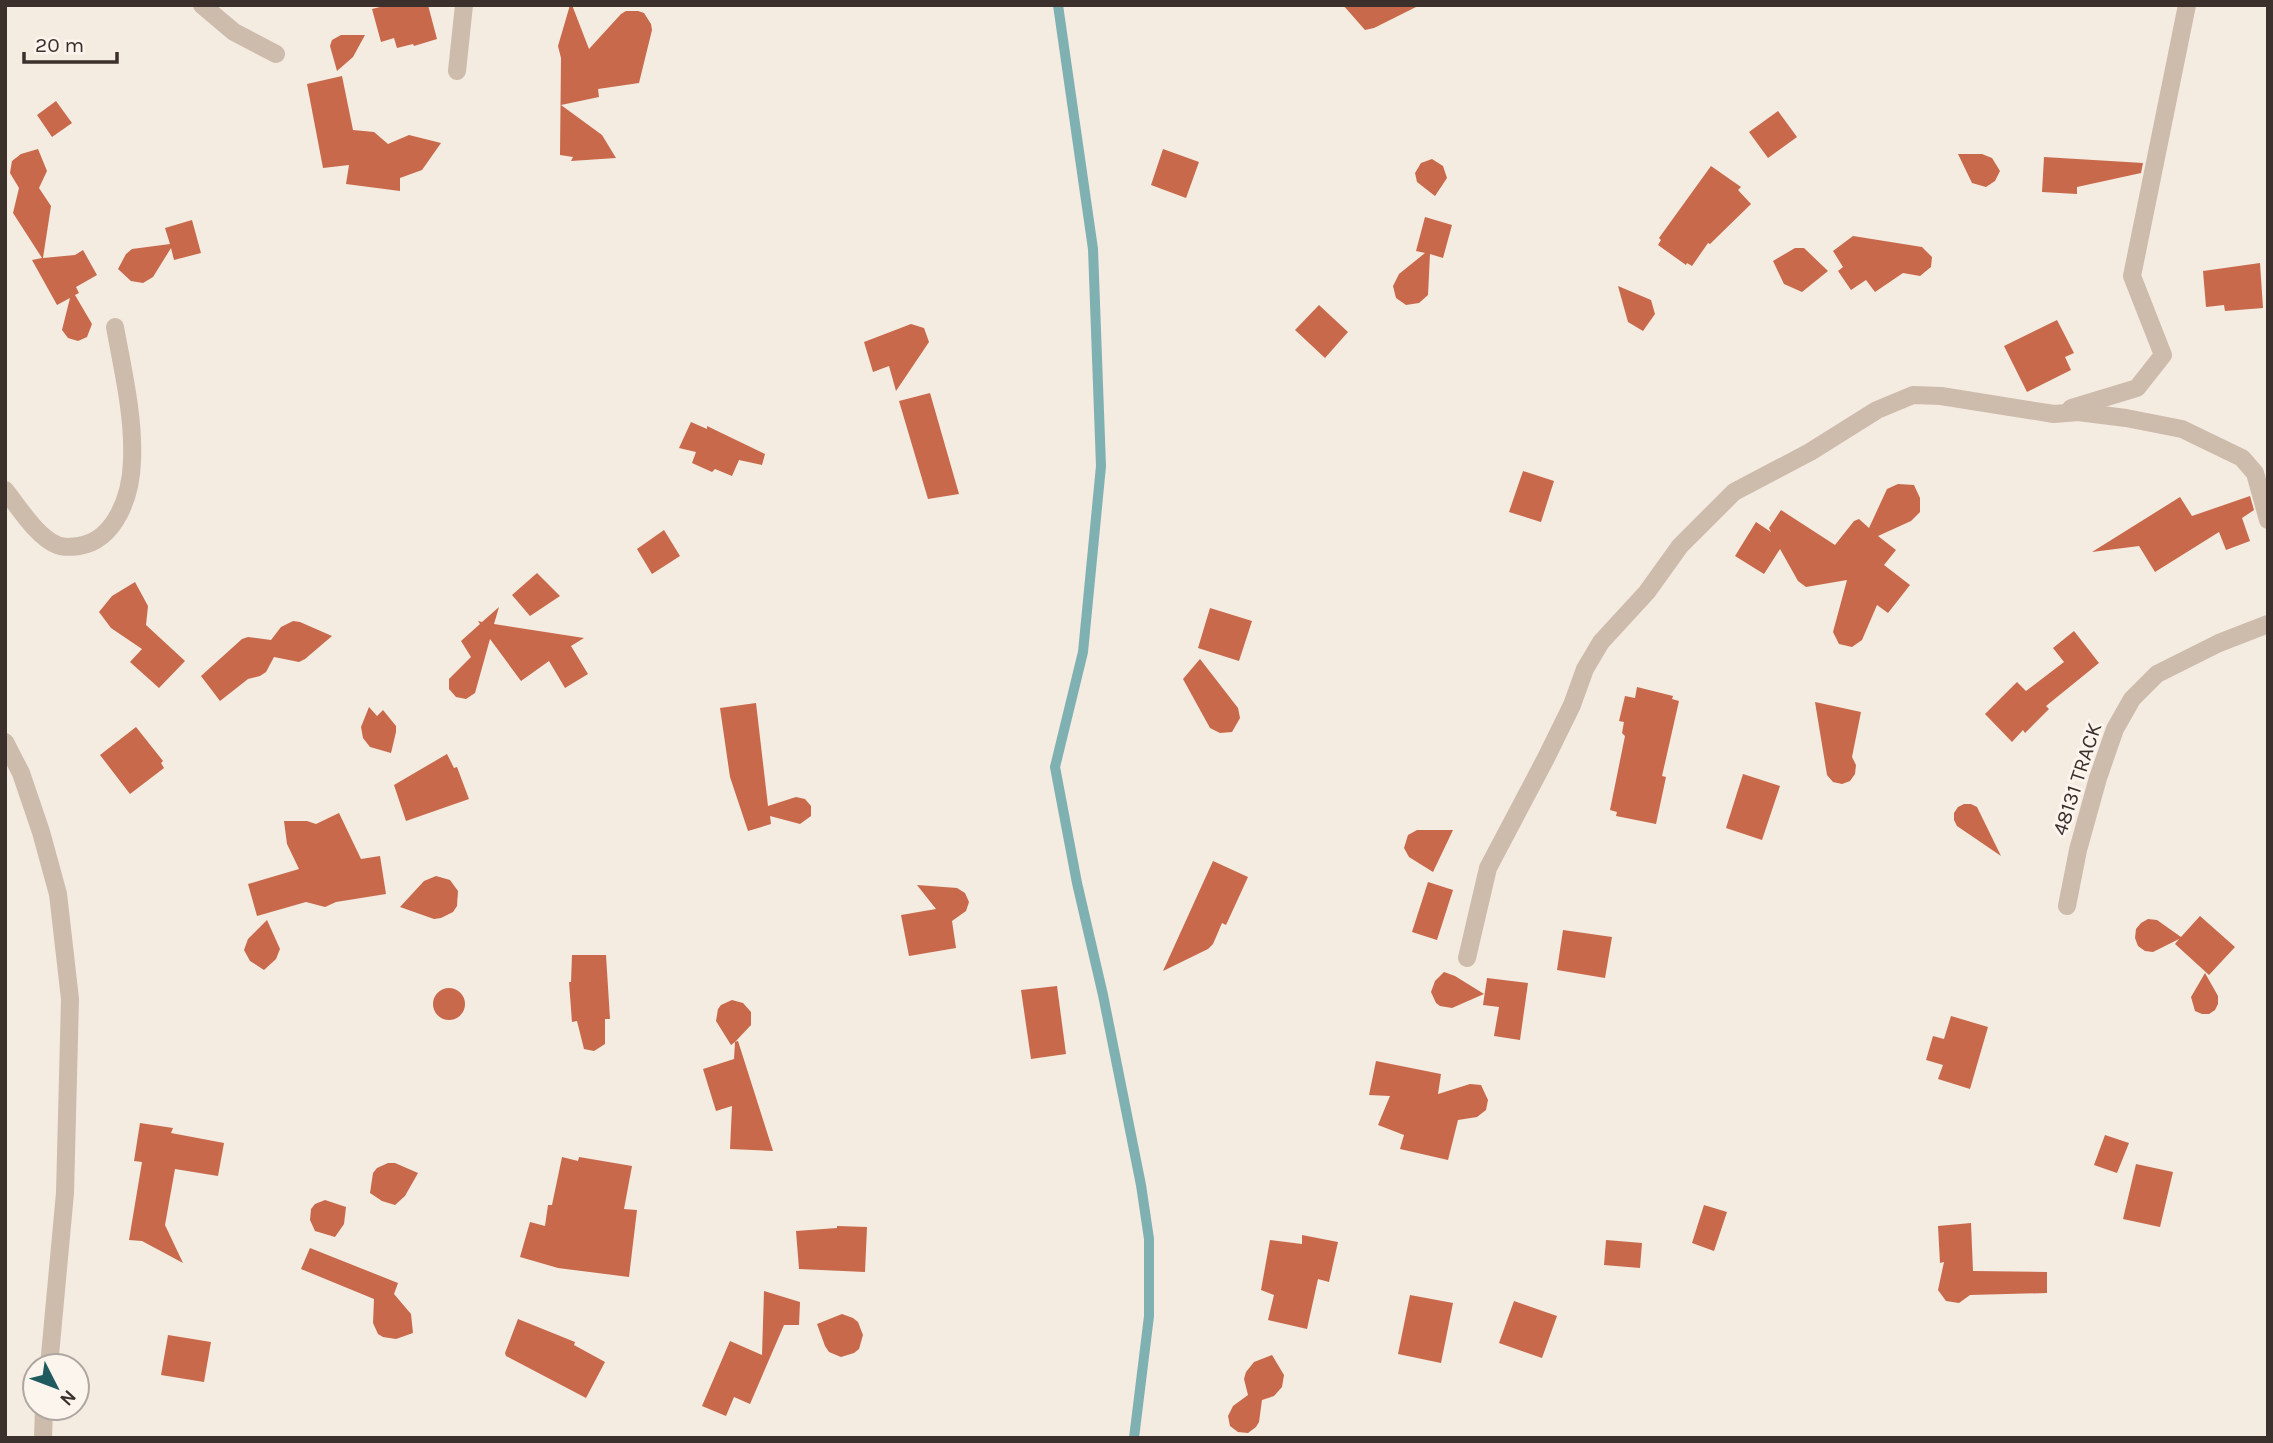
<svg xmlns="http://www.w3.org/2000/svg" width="2273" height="1443" viewBox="0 0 2273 1443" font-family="Karla,sans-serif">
	<rect width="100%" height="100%" fill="#f4ebe1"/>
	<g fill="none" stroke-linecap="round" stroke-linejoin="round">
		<path stroke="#7fb0b2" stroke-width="10" d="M1058 5 1093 249 1101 466 1083 652 1055 767 1077 883 1103 995 1141 1185 1149 1239V1316L1134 1438"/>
	</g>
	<g fill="#c8694b">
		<path d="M388 5H428L437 39 414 46 413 44 397 48 394 38 381 42 372 9Z"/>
		<path d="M570 5H572L589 49 621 14 626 11H638L644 13 651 24 652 30 639 83 598 89 599 97 561 105 602 135 616 158 571 161 573 157 560 155 561 58 558 46Z"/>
		<path d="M1343 5H1420L1374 28 1365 30Z"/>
		<path d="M341 35H365L353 57 337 71 330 46 332 40Z"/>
		<path d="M342 76 353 130 374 132 388 144 409 135 441 143 422 170 400 178V191L346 184 349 165 323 168 307 84Z"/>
		<path d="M56 101 72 123 52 137 37 115Z"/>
		<path d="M1778 111 1797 137 1768 158 1749 132Z"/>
		<path d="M38 149 47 171 39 188 51 206 43 258 75 255 83 250 97 275 76 287 79 293 75 295 92 324 87 337 78 341 68 338 62 330 70 298 57 305 32 260 42 258 13 213 19 188 10 173 12 161 21 154Z"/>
		<path d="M1163 149 1199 162 1186 198 1151 185Z"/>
		<path d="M1958 154H1982L1992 158 2000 171 1995 181 1986 187 1972 183Z"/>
		<path d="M2044 157 2143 163 2141 173 2077 187V194L2042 192Z"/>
		<path d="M1432 159 1443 166 1447 178 1435 196 1417 182 1415 173 1421 163Z"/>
		<path d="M1711 166 1741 187 1738 190 1751 204 1710 244 1708 243 1692 266 1687 263 1686 265 1658 245 1661 240 1659 238Z"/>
		<path d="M1425 217 1452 225 1443 258 1430 254 1428 295 1419 303 1406 305 1396 298 1393 286 1399 274 1425 253 1416 251Z"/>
		<path d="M192 220 201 253 174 260 171 248 153 277 143 283 131 281 118 269 126 254 132 249 170 244 165 228Z"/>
		<path d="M1853 236 1922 247 1932 257 1931 267 1920 276 1903 273 1875 292 1866 280 1851 290 1838 271 1843 267 1833 251Z"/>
		<path d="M1795 248H1804L1828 271 1802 292 1784 284 1773 261Z"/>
		<path d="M2260 263 2263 308 2225 311 2224 305 2206 307 2203 271Z"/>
		<path d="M1618 286 1651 300 1655 314 1643 331 1628 322Z"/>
		<path d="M1319 305 1348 332 1325 358 1295 330Z"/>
		<path d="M2057 320 2074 353 2065 357 2071 370 2027 392 2004 346Z"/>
		<path d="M911 324 924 328 929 342 896 391 889 366 873 372 864 342Z"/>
		<path d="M930 393 959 494 928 499 899 401Z"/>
		<path d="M691 422 707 429V426L765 454 762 465 739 460 732 476 715 469 712 472 692 463 696 452 679 448Z"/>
		<path d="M1523 471 1554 481 1541 522 1509 512Z"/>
		<path d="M1898 484 1914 485 1920 498V512L1911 521 1878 536 1896 550 1884 565 1910 585 1888 613 1877 605 1862 640 1852 647 1839 644 1833 632 1847 580 1806 587 1798 581 1780 549 1764 574 1735 556 1756 522 1771 532 1769 528 1781 510 1835 545 1854 521 1859 519 1869 528 1887 489Z"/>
		<path d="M2250 496 2254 510 2242 518 2250 541 2226 550 2219 532 2155 572 2139 546 2092 552 2180 497 2192 516Z"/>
		<path d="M664 530 680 556 652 574 637 549Z"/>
		<path d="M537 573 560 596 530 616 512 595Z"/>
		<path d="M135 582 148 606 146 625 185 661 159 688 130 662 142 649 111 628 99 612 112 596Z"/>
		<path d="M499 607 494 624 584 638 571 646 588 674 565 688 549 661 521 681 490 639 475 693 466 699 456 697 449 689V679L471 657 461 641 480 624 478 621 482 622Z"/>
		<path d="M1210 608 1252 621 1239 661 1198 648Z"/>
		<path d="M293 621 300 622 332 636 305 659 299 662 274 657 266 672 260 676 248 679 220 701 201 676 242 639 248 637 271 640 281 627Z"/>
		<path d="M2074 631 2099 663 2046 706 2049 709 2025 733 2023 730 2012 742 1985 714 2017 682 2026 691 2064 662 2053 648Z"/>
		<path d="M1200 659 1238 708 1240 718 1232 732 1220 733 1210 728 1183 679Z"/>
		<path d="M1637 687 1673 696 1672 699 1679 701 1662 776 1666 777 1656 824 1616 816 1617 812 1610 810 1625 736 1622 733 1624 722 1619 721 1625 696 1635 698Z"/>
		<path d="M1815 702 1861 712 1852 757 1856 765 1855 774 1850 781 1842 784 1833 782 1827 775Z"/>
		<path d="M756 703 768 806 796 797 805 799 811 806V816L800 824 770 816 771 824 748 831 730 777 720 708Z"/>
		<path d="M369 707 377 716 383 710 396 726V732L391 753 370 747 363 738 361 727Z"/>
		<path d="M136 727 163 761 161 763 164 768 130 794 100 755Z"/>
		<path d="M447 754 454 768 457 767 469 799 406 821 394 785Z"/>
		<path d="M1743 774 1780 786 1762 840 1726 828Z"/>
		<path d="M1964 804H1971L1977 807 2001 856 1957 826 1954 820V813L1958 807Z"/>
		<path d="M339 813 361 859 380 856 386 894 336 902 325 907 306 902 257 916 248 884 299 869 287 844 284 821H307L316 824Z"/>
		<path d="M1417 830H1453L1433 872 1409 857 1404 848 1408 835Z"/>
		<path d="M1213 861 1248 877 1226 925 1222 923 1213 944 1208 949 1163 971Z"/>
		<path d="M436 876 450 880 458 891 457 906 453 912 441 918 434 919 400 907 424 881Z"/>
		<path d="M1428 882 1453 890 1437 940 1412 932Z"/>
		<path d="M917 885 957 888 965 893 969 902 966 911 952 921 956 948 909 956 901 915 936 909Z"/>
		<path d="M2200 916 2235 947 2209 975 2175 944 2179 939 2153 952 2145 951 2138 946 2135 938 2136 929 2141 923 2148 919 2157 920 2181 937Z"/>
		<path d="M267 920 280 949 276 959 264 970 250 961 244 950 248 939Z"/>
		<path d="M1563 930 1612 937 1605 978 1557 970Z"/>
		<path d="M572 955H606L610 1019H605V1044L594 1051 584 1049 577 1021 572 1022 569 982H571Z"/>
		<path d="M1444 972 1455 976 1484 994 1452 1008 1440 1006 1436 1003 1431 992 1435 981Z"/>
		<path d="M2205 973 2218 996V1004L2215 1010 2209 1014H2202L2195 1011 2191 997Z"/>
		<path d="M1487 978 1528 983 1520 1040 1494 1036 1499 1007 1483 1005Z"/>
		<path d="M1057 986 1066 1054 1031 1059 1021 990Z"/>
		<circle cx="449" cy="1004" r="16"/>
		<path d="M732 1000 743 1003 751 1012V1025L735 1042 738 1041 773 1151 730 1149 732 1106 716 1111 703 1069 734 1059 735 1042 731 1045 716 1021 718 1009 721 1005Z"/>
		<path d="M1951 1016 1988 1027 1970 1089 1938 1079 1943 1065 1926 1060 1933 1036 1944 1039Z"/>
		<path d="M1376 1061 1441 1074 1438 1094 1470 1084 1481 1085 1488 1100 1486 1110 1477 1117 1458 1120 1448 1160 1400 1149 1404 1135 1378 1125 1390 1096 1369 1095Z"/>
		<path d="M140 1123 173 1128 171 1133 224 1143 218 1176 175 1169 165 1225 183 1263 142 1241 129 1240 142 1162 134 1161Z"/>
		<path d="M2105 1135 2129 1143 2117 1173 2094 1165Z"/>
		<path d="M562 1157 578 1161 579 1157 632 1166 624 1209 637 1210 629 1277 558 1268 520 1257 530 1222 545 1226 548 1205H552Z"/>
		<path d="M388 1163H395L418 1173 405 1196 395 1205 382 1201 370 1193 373 1173 377 1168Z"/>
		<path d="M2136 1164 2173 1172 2160 1227 2123 1219Z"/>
		<path d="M325 1200 346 1207 344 1224 335 1237 315 1231 310 1220 311 1209 315 1204Z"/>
		<path d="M1704 1205 1727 1212 1714 1251 1692 1243Z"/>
		<path d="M1971 1223 1973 1271 2047 1272V1293L1970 1295 1959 1303 1946 1301 1938 1290 1944 1262 1940 1263 1938 1226Z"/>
		<path d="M837 1226 867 1227 865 1272 799 1269 796 1231 837 1228Z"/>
		<path d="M1302 1235 1338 1242 1329 1282 1318 1279 1307 1329 1268 1320 1274 1295 1261 1290 1270 1240 1302 1244Z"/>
		<path d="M1606 1240 1642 1243 1640 1268 1604 1265Z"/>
		<path d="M310 1248 398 1283 394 1294 411 1314 413 1333 396 1339 383 1337 378 1334 373 1323 374 1299 301 1269Z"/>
		<path d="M764 1291 800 1302 799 1325H784L750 1404 734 1397 726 1416 702 1406 730 1341 762 1355Z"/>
		<path d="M1410 1295 1453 1303 1441 1363 1398 1354Z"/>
		<path d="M1514 1301 1557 1316 1542 1358 1499 1343Z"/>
		<path d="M842 1314 853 1318 858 1322 863 1335 859 1349 854 1353 841 1357 829 1352 825 1346 817 1324Z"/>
		<path d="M518 1319 575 1342 574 1345 605 1362 586 1398 506 1356 505 1353Z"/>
		<path d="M168 1335 211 1342 204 1382 161 1375Z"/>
		<path d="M1272 1355 1284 1375 1282 1387 1274 1396 1262 1400 1259 1422 1256 1427 1248 1433 1238 1432 1230 1426 1228 1416 1233 1406 1248 1395 1244 1379 1246 1372 1254 1362Z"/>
	</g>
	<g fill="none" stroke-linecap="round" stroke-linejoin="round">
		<g stroke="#cdbbac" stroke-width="18">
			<path d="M202 5 234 32 276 54"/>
			<path d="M457 71 464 5"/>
			<path d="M2071 408 2137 388 2163 355 2132 276 2187 5"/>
			<path d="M5 490C19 507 36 536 57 545 64 548 72 547 79 546 116 540 131 495 132 461 134 417 123 371 115 327"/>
			<path d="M5 742 21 773 41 832 58 894 70 999 65 1193 49 1366"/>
			<path d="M2067 906 2078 850 2098 778 2115 729 2132 699 2157 674 2219 643 2268 624"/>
			<path d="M1467 958 1488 868 1546 758 1572 705 1585 669 1601 642 1647 592 1680 546 1734 492 1810 452 1877 410 1913 395 1941 396 2054 414 2078 412 2126 418 2182 429 2242 458 2255 473 2268 520"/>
			<path d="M43 1438 44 1408"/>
		</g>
	</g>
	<g text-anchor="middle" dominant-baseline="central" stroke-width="6" stroke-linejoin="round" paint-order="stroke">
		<g font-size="21" fill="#3b302b" stroke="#fbf5ee">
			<text transform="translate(2077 779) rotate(-72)">48131 TRACK</text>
		</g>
	</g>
	<rect width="2273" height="1443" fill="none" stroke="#3b302b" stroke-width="14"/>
	<g transform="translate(56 1387) rotate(132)"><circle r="33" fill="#fbf5ee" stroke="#aea6a0" stroke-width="2"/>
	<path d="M0-5L12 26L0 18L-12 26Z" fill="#1f5a5e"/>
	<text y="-10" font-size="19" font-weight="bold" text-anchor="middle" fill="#3b302b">N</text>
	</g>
	<path d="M24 52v10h93v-10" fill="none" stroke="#3b302b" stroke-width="3.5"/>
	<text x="35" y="52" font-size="21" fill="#3b302b" stroke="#fbf5ee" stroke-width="5" paint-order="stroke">20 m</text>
</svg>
